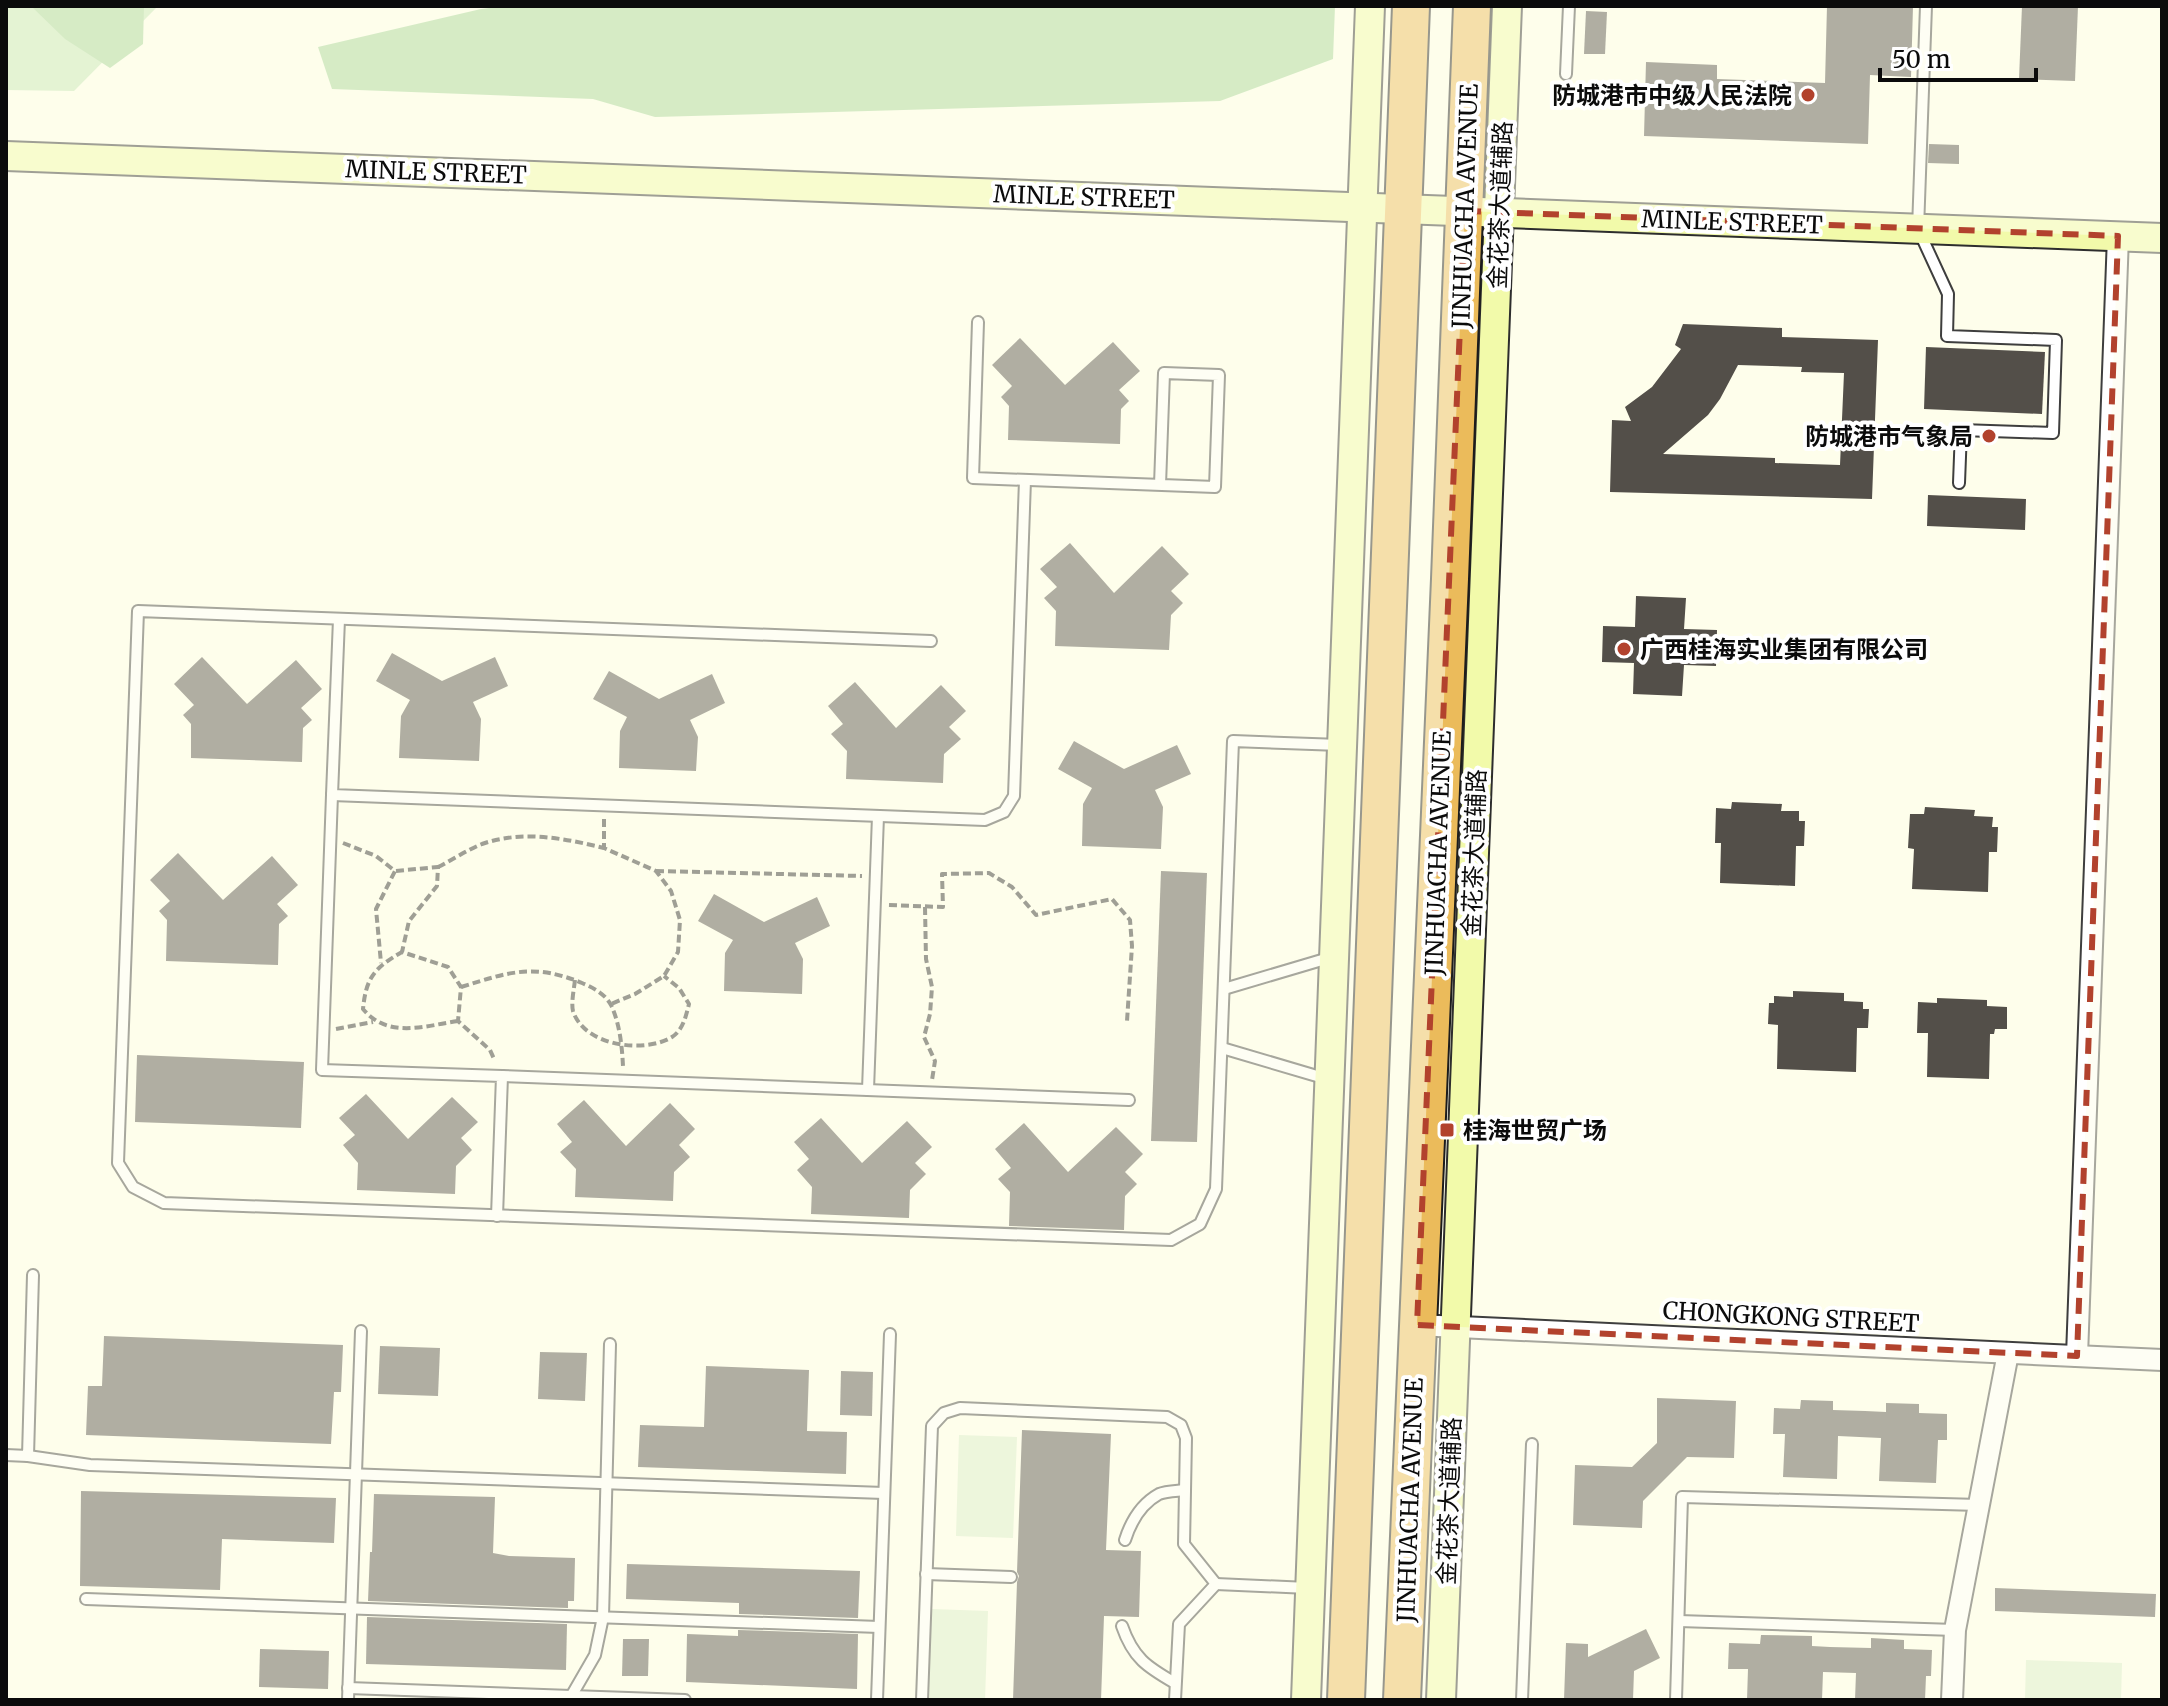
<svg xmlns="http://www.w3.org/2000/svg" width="2168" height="1706" viewBox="0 0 2168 1706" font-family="Merriweather,'Noto Sans SC',serif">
	<rect width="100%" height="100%" fill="#fefeeb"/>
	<path fill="#c6e6b7" d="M6 6H158L74 91 6 90Z"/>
	<g fill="#a6d598">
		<path d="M31 6H144L143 44 110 68 65 39Z"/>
		<path d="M505 6H1335L1333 59 1220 101 655 117 593 99 332 89 318 47 481 9Z"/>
	</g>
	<g fill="#d9edc9">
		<path d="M959 1435 1017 1437 1013 1538 956 1536Z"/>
		<path d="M931 1609 988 1611 985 1700H928Z"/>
		<path d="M2026 1660 2122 1663 2121 1700H2025Z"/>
	</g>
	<g fill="#534f49" fill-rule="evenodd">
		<path d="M1827 6H1913L1911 77 1870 75 1868 144 1644 136 1646 62 1717 65V79L1825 83Z"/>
		<path d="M2022 6H2078L2075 81 2019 79Z"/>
		<path d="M1586 11 1607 12 1605 54H1584Z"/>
		<path d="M1929 144 1959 145V164L1928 163Z"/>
		<path d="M1683 324 1782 328V337L1878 340 1872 499 1610 492 1612 420 1631 421 1625 407 1652 387 1681 349 1675 345ZM1738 365 1802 367 1801 372 1844 373 1840 465 1775 463V458L1663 454 1708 415 1720 399Z"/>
		<path d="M1020 338 1065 385 1113 342 1140 371 1119 390 1129 401 1121 409 1120 444 1008 440 1009 406 1001 397 1012 386 992 365Z"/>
		<path d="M1926 347 2045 352 2042 414 1924 409Z"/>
		<path d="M1928 495 2026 499 2025 530 1927 526Z"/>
		<path d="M1070 543 1114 593 1162 546 1189 574 1171 591 1183 603 1171 615 1169 650 1055 646 1056 611 1044 598 1057 587 1040 569Z"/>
		<path d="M1636 596 1686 598 1684 629 1717 630 1716 666 1684 665 1682 696 1633 694 1634 663 1602 662 1603 626 1635 627Z"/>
		<path d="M392 653 442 681 495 657 508 686 473 702 481 719 479 761 399 758 401 716 410 700 376 681Z"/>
		<path d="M202 657 247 704 296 660 322 689 301 708 312 720 303 728 302 762 191 758V724L183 715 194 705 174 684Z"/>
		<path d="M609 671 659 699 712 674 725 703 690 720 698 737 696 771 619 768 620 731 627 717 593 699Z"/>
		<path d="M855 682 896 728 941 685 966 711 949 727 961 739 944 754 943 783 846 779 847 751 831 734 843 724 828 706Z"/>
		<path d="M1074 741 1124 769 1177 745 1191 774 1155 790 1163 807 1161 849 1082 846 1083 804 1092 788 1058 769Z"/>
		<path d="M1732 802 1782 804 1781 811H1799V821H1805L1804 846H1796L1795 886 1720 883 1721 843H1715L1716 808 1731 809Z"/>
		<path d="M1925 807 1975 810 1974 816 1993 817 1992 827H1998L1997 852H1989L1988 892 1912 889 1914 849 1908 848 1910 814H1924Z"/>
		<path d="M178 853 223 900 272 856 298 885 277 904 288 916 279 924 278 965 166 961 167 920 159 911 170 901 150 880Z"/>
		<path d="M1161 871 1207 873 1197 1142 1151 1141Z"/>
		<path d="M714 894 764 922 817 897 830 926 795 943 803 959 802 994 724 991 725 953 733 940 698 921Z"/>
		<path d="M1793 991 1844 993V1001L1863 1002V1009H1869L1868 1028H1857L1856 1072 1777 1069 1778 1025 1768 1024 1769 1003H1774V996L1793 997Z"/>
		<path d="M1937 998 1987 1000V1006L2007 1007V1029H1995L1994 1034H1990L1989 1079 1927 1077 1928 1033H1917L1918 1002 1937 1003Z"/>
		<path d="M137 1055 304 1062 301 1128 135 1122Z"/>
		<path d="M366 1094 408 1139 452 1097 478 1122 461 1138 472 1150 456 1166 455 1194 357 1190 358 1163 343 1145 355 1135 339 1118Z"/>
		<path d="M584 1100 626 1146 670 1103 695 1129 679 1145 690 1157 674 1172 673 1201 575 1197 576 1169 560 1152 572 1142 557 1124Z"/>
		<path d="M821 1118 862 1163 907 1121 932 1147 915 1163 926 1174 910 1190 909 1218 811 1214 812 1187 797 1170 809 1159 794 1142Z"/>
		<path d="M1024 1123 1068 1172 1116 1127 1143 1154 1125 1172 1137 1184 1125 1196 1124 1230 1009 1226 1010 1192 998 1179 1011 1168 995 1149Z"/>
		<path d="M104 1336 343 1345 341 1392H334L331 1444 86 1435 88 1386H102Z"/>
		<path d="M380 1346 440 1348 438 1396 378 1394Z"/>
		<path d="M540 1352 587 1353 585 1401 538 1399Z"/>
		<path d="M706 1366 809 1370 807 1431 847 1432 846 1474 638 1467 640 1425 704 1427Z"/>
		<path d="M841 1371 873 1372 872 1416 840 1415Z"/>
		<path d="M1657 1398 1736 1401 1734 1458 1687 1457 1643 1501 1642 1528 1573 1525 1575 1465 1632 1467 1657 1443Z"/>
		<path d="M1801 1400 1833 1401V1410L1865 1411 1886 1412V1403L1919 1404V1413L1947 1414V1440H1938L1936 1483 1879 1481 1881 1438 1838 1436 1837 1479 1783 1477 1785 1434H1773L1774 1408 1800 1409Z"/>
		<path d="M1022 1430 1111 1434 1106 1550 1141 1551 1139 1617 1104 1616 1101 1700H1013L1017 1582 1019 1576 1017 1572Z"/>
		<path d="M81 1491 336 1498 334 1543 222 1539 220 1590 80 1586Z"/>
		<path d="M374 1494 495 1497 493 1553 509 1556 575 1558 574 1601H568V1608L368 1601 370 1552H372Z"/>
		<path d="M627 1564 860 1571 858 1618 739 1614V1603L626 1599Z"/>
		<path d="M1995 1588 2156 1594 2155 1617 1995 1611Z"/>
		<path d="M367 1617 567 1624 566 1670 366 1664Z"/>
		<path d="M1646 1629 1660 1658 1634 1671 1633 1700H1564L1566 1643 1588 1644V1657Z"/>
		<path d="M738 1630 858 1634 857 1689 686 1682 687 1634 738 1636Z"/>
		<path d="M1761 1635 1812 1636V1646L1830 1647 1871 1648V1638L1904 1640V1649L1932 1650 1931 1676H1926L1925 1700H1855L1856 1673 1823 1672 1822 1700H1747L1748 1669H1728L1729 1643 1760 1644Z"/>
		<path d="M623 1639H649L648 1676H622Z"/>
		<path d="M260 1649 329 1651 328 1689 259 1687Z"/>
	</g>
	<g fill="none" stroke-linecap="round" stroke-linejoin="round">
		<defs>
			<g id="lane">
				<path d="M1926 6 1918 229 1948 294 1947 336 2056 340 2053 433 1961 430 1959 483"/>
				<path d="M1566 74 1569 6"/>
				<path d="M978 322 973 478 1215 487 1219 375 1164 373 1160 485"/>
				<path d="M339 619 332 795 985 820 1004 812 1014 796 1025 480"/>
				<path d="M931 641 138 611 118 1163 133 1187 164 1203 1171 1240 1200 1224 1216 1189 1233 741 1340 745"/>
				<path d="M332 795 322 1070 502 1076 497 1216"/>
				<path d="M1224 989 1332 957"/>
				<path d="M1222 1048 1327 1079"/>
				<path d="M502 1076 1129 1100"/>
				<path d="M868 1090 878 816"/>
				<path d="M6 1455 28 1456 33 1275"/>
				<path d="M28 1456 90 1465 884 1493"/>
				<path d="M1125 1540C1131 1521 1141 1504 1159 1494 1166 1491 1177 1491 1185 1490"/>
				<path d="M926 1574 1011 1577"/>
				<path d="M1216 1584 1308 1588"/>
				<path d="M86 1599 879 1627"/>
				<path d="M1679 1621 1955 1630"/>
				<path d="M1122 1626C1133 1658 1147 1667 1175 1683"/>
				<path d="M348 1688 685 1700"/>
				<path d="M348 1700 361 1331"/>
				<path d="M569 1700 595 1655 603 1617 610 1344"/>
				<path d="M877 1700 890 1334"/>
				<path d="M922 1700 932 1426 944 1413 960 1408 1167 1417 1181 1425 1186 1438 1184 1544 1216 1584 1179 1624 1175 1700"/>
				<path d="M1522 1700 1532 1444"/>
				<path d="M1676 1700 1682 1497 1979 1505"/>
			</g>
			<g id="street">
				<path d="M1417 1325 2162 1360"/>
				<path d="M2077 1356 2118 236"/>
				<path d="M1952 1700 1955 1630 2008 1353"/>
			</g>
			<g id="secondary">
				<path d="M6 156 2162 238"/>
				<path d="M1306 1700 1370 6"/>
				<path d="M1441 1700 1507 6"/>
			</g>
			<g id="highway">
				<path d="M1346 1700 1411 6"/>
				<path d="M1402 1700 1450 579 1472 6"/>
			</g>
		</defs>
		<use href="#lane" stroke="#3e3e3e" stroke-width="14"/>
		<use href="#street" stroke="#3e3e3e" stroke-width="24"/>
		<use href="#secondary" stroke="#2d2d2d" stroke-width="32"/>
		<use href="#highway" stroke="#1c1c1c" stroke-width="40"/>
		<g stroke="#2d2d2d" stroke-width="4" stroke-dasharray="8 4" stroke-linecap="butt">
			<path d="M604 819V848L656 871 671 891 680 920 678 952 664 976 635 994 611 1004"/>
			<path d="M343 843 376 856 395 871 376 909 381 963"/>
			<path d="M438 867C452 860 467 850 482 844 522 830 563 838 604 848"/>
			<path d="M396 871 438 867 437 886 409 921 402 952"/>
			<path d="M656 871 862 876"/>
			<path d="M889 905 943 907 942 874 989 873 1012 887 1036 915 1112 899 1130 920 1132 946 1127 1021"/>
			<path d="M925 907 926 959 932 987 930 1014 924 1037 935 1061 932 1080"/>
			<path d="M575 980C574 989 571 1003 573 1011 584 1046 644 1054 672 1037 683 1030 686 1016 689 1004L679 988 664 976"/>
			<path d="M461 987C509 972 534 963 582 983 594 988 605 994 611 1005 620 1024 622 1047 623 1066"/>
			<path d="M458 1021C424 1026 388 1039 363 1009 366 978 374 968 402 952L448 967 461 987 458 1021 490 1050 495 1061"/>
			<path d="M336 1029 373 1022"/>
		</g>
		<use href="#lane" stroke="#fff" stroke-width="10"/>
		<use href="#street" stroke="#fff" stroke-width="20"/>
		<use href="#secondary" stroke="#f2faaa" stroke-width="28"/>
		<use href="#highway" stroke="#ebbb5b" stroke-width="36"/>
	</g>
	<path d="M0 0H2168V1706H0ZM1465 211 2118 236 2077 1356 1417 1325Z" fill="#fefeeb" fill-opacity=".55" fill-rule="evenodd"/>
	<path fill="none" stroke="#b2422d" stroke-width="6" stroke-dasharray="16 10" stroke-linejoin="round" d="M1465 211 2118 236 2077 1356 1417 1325Z"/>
	<g fill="#b2422d" stroke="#fff" stroke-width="3">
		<circle cx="1808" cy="95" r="8"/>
		<circle cx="1989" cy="436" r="8"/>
		<circle cx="1624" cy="649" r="8"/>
		<rect x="1439" y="1122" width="16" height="16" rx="4"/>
	</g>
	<g text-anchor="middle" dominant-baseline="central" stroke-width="8" stroke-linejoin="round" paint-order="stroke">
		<g font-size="24" font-weight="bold" fill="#0b0b0b" stroke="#fff" text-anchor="end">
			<text x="1792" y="95">防城港市中级人民法院</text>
			<text x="1973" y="436">防城港市气象局</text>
			<text x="1640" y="649" text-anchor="start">广西桂海实业集团有限公司</text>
			<text x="1463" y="1130" text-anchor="start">桂海世贸广场</text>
		</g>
		<g font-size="24" fill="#0b0b0b" stroke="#fff">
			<text transform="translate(436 172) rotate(2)">MINLE STREET</text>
			<text transform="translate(1084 197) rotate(2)">MINLE STREET</text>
			<text transform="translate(1500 205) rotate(-88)">金花茶大道辅路</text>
			<text transform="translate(1465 206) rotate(-88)">JINHUACHA AVENUE</text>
			<text transform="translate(1732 222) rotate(2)">MINLE STREET</text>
			<text transform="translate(1438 853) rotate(-88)">JINHUACHA AVENUE</text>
			<text transform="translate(1474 853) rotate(-88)">金花茶大道辅路</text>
			<text transform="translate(1791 1317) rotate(3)">CHONGKONG STREET</text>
			<text transform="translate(1410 1500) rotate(-88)">JINHUACHA AVENUE</text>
			<text transform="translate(1449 1501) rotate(-88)">金花茶大道辅路</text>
		</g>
	</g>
	<rect width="2168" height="1706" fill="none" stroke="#0b0b0b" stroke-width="16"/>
	<path d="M1880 68v12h156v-12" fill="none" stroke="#0b0b0b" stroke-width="4"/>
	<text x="1892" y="68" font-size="24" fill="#0b0b0b" stroke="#ffffff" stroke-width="6" paint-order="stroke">50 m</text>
</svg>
